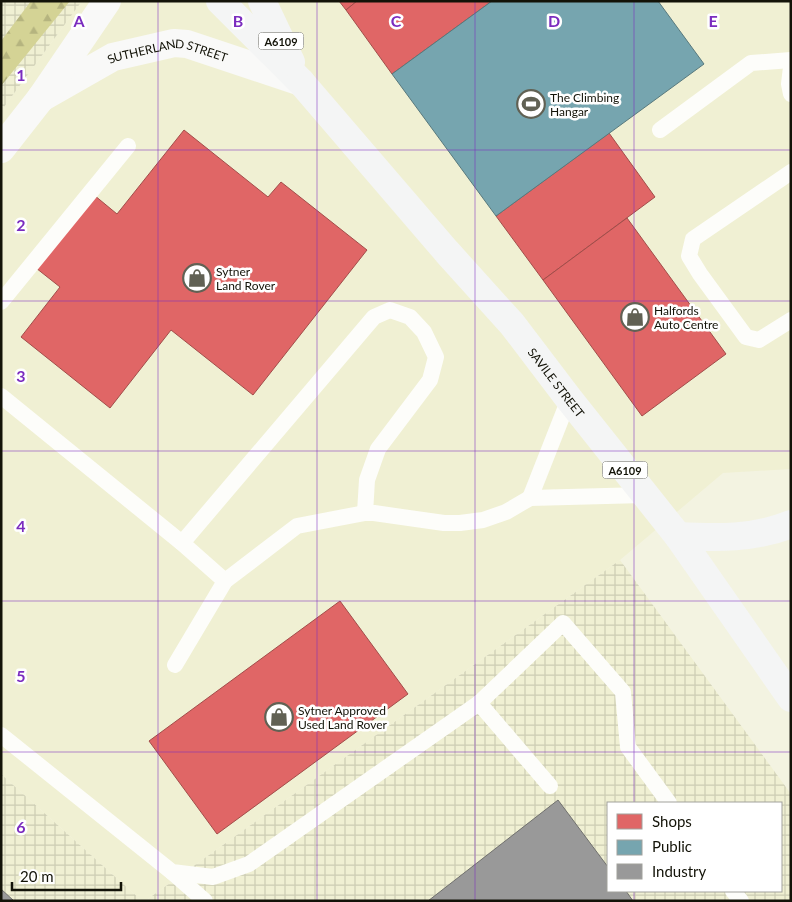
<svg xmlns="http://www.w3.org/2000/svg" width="792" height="902" viewBox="0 0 792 902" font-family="Lato,sans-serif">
	<defs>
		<pattern id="industrial-grid" width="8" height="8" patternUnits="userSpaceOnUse" patternTransform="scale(1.25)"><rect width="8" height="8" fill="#f0f0d3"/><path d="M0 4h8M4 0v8" fill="none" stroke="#cdcdb4"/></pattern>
		<pattern id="forest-firs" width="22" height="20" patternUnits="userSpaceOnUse" patternTransform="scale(1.25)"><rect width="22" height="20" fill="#d4d395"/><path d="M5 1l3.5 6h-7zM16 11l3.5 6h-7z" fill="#b5b47f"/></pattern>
	</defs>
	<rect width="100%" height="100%" fill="#f3f3e1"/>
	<path fill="#f0f0d3" d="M82 1H791V469L723 473 620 560 145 901H142L1 774V111Z"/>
	<g fill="url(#industrial-grid)" fill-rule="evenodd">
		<path d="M1 1H82L1 111Z"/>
		<path d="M620 560 791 794V901H145ZM608 803H781V891H608Z"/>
		<path d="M1 774 142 901H1Z"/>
	</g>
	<path fill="url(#forest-firs)" d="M31 1H70L1 86V41Z"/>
	<g fill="#e06666" stroke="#a24d4a">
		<path d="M339 1H357L346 10Z"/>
		<path d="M357 1H492L392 74 346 10Z"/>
		<path d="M184 130 268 197 281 182 367 250 253 395 171 330 110 408 21 337 60 287 36 268 94 195 117 214Z"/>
		<path d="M609 133 655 197 543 280 496 216Z"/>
		<path d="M627 218 726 354 642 416 543 280Z"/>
		<path d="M340 601 408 694 217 834 149 741Z"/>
	</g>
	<path fill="#76a5af" stroke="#58797d" d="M492 1H658L704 64 496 216 392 74Z"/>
	<g fill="#999" stroke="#71716e">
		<path d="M558 800 608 867V891H626L633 901H428Z"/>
		<path d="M1 889 14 901H1Z"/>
	</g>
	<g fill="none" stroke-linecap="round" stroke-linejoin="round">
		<g stroke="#fdfdfa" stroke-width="16">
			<path d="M791 67 789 84 791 94"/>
			<path d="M660 130 751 63 791 60"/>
			<path d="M791 172 693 239 689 256 700 274 746 337 759 340 791 320"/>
			<path d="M1 302 128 146"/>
			<path d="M1 396 182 543 225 581"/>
			<path d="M530 498 569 399"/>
			<path d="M182 543 374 317 390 310 410 317 424 332 436 357 430 380 378 449 367 480 365 513"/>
			<path d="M175 665 225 581 297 526 365 513H374L444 523H460L483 520 506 512 530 498 644 495"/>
			<path d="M479 703 563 623 623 692 628 747 669 803"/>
			<path d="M1 735 172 872 213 877 249 864 479 703 550 786"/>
			<path d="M172 872 205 901"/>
			<path d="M733 891 741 901"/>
		</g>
		<g stroke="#f9f9f8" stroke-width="28">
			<path id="s1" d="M41 98 113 57 174 43 187 44 301 82"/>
			<path d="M1 149 41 98 107 1"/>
		</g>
		<g stroke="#f4f5f5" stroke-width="28">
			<path id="s2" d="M220 1 301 82 447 252 512 324 569 399 678 536 791 698"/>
			<path d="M262 1 291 62"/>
			<path d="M678 536C717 538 754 539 791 524"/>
		</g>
	</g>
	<path fill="none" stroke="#7b2cbf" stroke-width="1" stroke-opacity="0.55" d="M158 1V901M317 1V901M475 1V901M634 1V803M1 150H791M1 301H791M1 451H791M1 601H791M1 752H791M634 891V901"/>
	<defs>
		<symbol id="stadium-ring" viewBox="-11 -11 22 22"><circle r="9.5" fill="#fff" stroke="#616154" stroke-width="1.5"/><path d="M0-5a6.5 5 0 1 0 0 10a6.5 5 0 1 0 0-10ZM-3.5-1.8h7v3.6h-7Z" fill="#616154"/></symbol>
		<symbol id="shop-ring" viewBox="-11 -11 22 22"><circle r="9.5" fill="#fff" stroke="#616154" stroke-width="1.5"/><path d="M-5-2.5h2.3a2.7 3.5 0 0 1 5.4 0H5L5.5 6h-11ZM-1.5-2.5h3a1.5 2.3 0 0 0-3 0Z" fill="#616154"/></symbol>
	</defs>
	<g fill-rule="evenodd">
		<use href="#stadium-ring" x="515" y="88" width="32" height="32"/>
		<use href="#shop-ring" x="181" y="262" width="32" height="32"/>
		<use href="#shop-ring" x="619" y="301" width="32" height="32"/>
		<use href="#shop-ring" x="263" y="701" width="32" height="32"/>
	</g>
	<g text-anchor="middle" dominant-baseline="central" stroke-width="5" stroke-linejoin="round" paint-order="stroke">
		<g fill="#fff" stroke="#5a5a52" stroke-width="1">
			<rect x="258.5" y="32.5" width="45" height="17" rx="4"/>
			<rect x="602.5" y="461.5" width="45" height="17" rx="4"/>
		</g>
		<g font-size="11" font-weight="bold" fill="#131308">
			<text x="281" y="41">A6109</text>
			<text x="625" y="470">A6109</text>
		</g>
		<g font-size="12" fill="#131308" stroke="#fff">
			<text stroke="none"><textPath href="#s1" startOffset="139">SUTHERLAND STREET</textPath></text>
			<text stroke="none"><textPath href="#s2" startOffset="509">SAVILE STREET</textPath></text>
		</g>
		<g font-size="12" fill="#131308" stroke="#fff" text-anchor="start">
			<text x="550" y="97">The Climbing<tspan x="550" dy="14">Hangar</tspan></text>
			<text x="216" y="271">Sytner<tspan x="216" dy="14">Land Rover</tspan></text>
			<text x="654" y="310">Halfords<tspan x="654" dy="14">Auto Centre</tspan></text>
			<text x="298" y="710">Sytner Approved<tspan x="298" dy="14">Used Land Rover</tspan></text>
		</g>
	</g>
	<g font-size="16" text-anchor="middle" font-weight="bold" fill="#7b2cbf" stroke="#fff" stroke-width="5" stroke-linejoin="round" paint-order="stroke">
		<text x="79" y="27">A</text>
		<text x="238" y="27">B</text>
		<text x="396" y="27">C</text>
		<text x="554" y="27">D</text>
		<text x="713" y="27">E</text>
		<text x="21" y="81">1</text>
		<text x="21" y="231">2</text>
		<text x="21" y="382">3</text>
		<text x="21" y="532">4</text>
		<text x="21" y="682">5</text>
		<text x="21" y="833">6</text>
	</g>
	<rect width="792" height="902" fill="none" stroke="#131308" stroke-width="5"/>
	<rect x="607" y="802" width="175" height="90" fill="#ffffff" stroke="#a1a19c"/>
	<rect x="617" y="814" width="25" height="15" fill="#e06666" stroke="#a1a19c"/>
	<text x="652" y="827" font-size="15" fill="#131308">Shops</text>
	<rect x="617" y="840" width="25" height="15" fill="#76a5af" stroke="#a1a19c"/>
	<text x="652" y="852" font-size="15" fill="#131308">Public</text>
	<rect x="617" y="864" width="25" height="15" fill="#999999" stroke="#a1a19c"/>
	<text x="652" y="877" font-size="15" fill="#131308">Industry</text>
	<path d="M12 882v8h109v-8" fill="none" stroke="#131308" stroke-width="2.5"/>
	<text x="20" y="882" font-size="15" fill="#131308" stroke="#ffffff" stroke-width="4" paint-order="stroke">20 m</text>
</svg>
